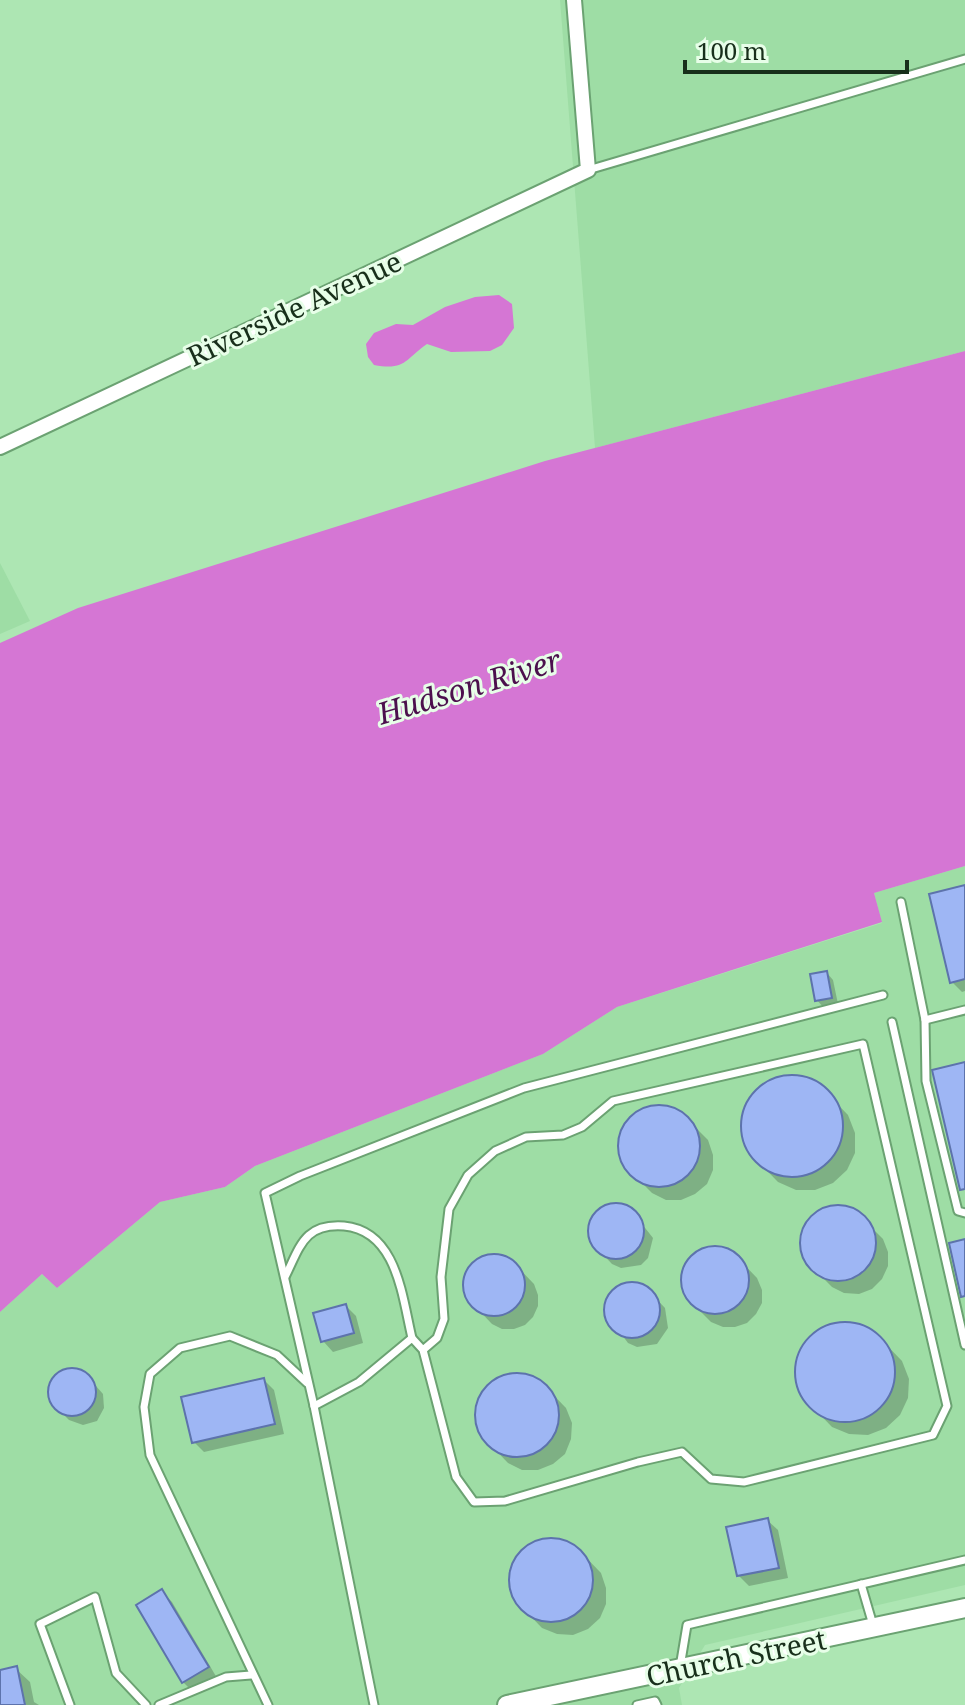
<svg xmlns="http://www.w3.org/2000/svg" width="965" height="1705" viewBox="0 0 965 1705" font-family="'Noto Serif',serif">
	<rect width="100%" height="100%" fill="#ade6b3"/>
	<g fill="#9edda5">
		<path d="M560 0H965V351L595 448Z"/>
		<path d="M0 563 30 621 0 634Z"/>
		<path d="M965 866V1585L705 1645 679 1688 682 1705H0V1312L42 1274 57 1288 160 1202 225 1187 255 1166 543 1054 617 1007 882 923 874 893Z"/>
	</g>
	<g fill="#d576d4">
		<path d="M499 295 512 304 514 328 502 345 490 351 451 352 427 344C405 359 406 371 374 365L368 357 366 344 374 333 396 324 413 325 445 307 475 297Z"/>
		<path d="M965 351V866L874 893 882 922 617 1007 543 1054 255 1166 225 1187 160 1202 57 1288 42 1274 0 1312V643L78 608 545 461Z"/>
	</g>
	<g fill="#0003">
		<path d="M965 888V991L962 992 952 982Z"/>
		<path d="M827 973 833 980 838 1004 823 1007 817 1000Z"/>
		<path d="M783 1078H803L820 1086 848 1115 855 1133V1153L847 1170 833 1183 815 1190H796L778 1182 750 1153 743 1134V1115L751 1098 765 1084Z"/>
		<path d="M653 1107 668 1108 682 1114 708 1140 713 1155V1170L707 1184 695 1194 681 1200H666L652 1193 626 1167 621 1152V1137L627 1123 638 1112Z"/>
		<path d="M611 1205 631 1210 653 1238 648 1258 641 1265 621 1268 612 1264 594 1245 590 1236 595 1216Z"/>
		<path d="M832 1208H846L858 1214 883 1239 888 1252V1266L882 1279 872 1289 859 1294 844 1293 832 1287 807 1262 802 1249V1235L808 1222 818 1213Z"/>
		<path d="M710 1248 722 1249 734 1254 757 1278 762 1290V1303L756 1314 747 1323 735 1327H723L711 1322 687 1298 683 1286V1273L689 1261 698 1253Z"/>
		<path d="M489 1255H501L511 1260 534 1284 538 1295V1306L533 1317 525 1325 514 1329H502L492 1324 469 1300 465 1289V1278L470 1267 478 1259Z"/>
		<path d="M627 1285 647 1289 665 1308 668 1328 657 1344 637 1347 628 1343 606 1314 611 1295 618 1288Z"/>
		<path d="M346 1306 356 1316 363 1343 333 1352 323 1341Z"/>
		<path d="M837 1323 856 1324 874 1332 902 1361 909 1379 908 1398 900 1415 886 1428 868 1435 849 1434 832 1427 804 1398 797 1380 798 1360 805 1343 819 1330Z"/>
		<path d="M75 1371 88 1377 103 1394 104 1408 97 1421 83 1425 69 1420 58 1409 54 1403 50 1390 56 1377 61 1373Z"/>
		<path d="M510 1374 526 1375 540 1381 566 1408 572 1423 571 1439 565 1454 553 1464 538 1470H522L508 1463 482 1436 476 1421 477 1406 483 1391 495 1380Z"/>
		<path d="M264 1380 274 1390 284 1434 204 1452 194 1442Z"/>
		<path d="M767 1520 778 1530 788 1578 749 1586 738 1575Z"/>
		<path d="M544 1539 560 1540 575 1546 601 1573 606 1588V1604L600 1618 588 1629 573 1635 557 1634 542 1628 516 1601 511 1586V1570L518 1556 530 1545Z"/>
		<path d="M162 1592 172 1602 217 1678 193 1692 183 1682Z"/>
		<path d="M16 1669 30 1682 34 1702 39 1705H0V1672Z"/>
	</g>
	<g fill="#9eb6f4" stroke="#5d73ac" stroke-width="2">
		<path d="M965 885V979L950 983 929 894Z"/>
		<path d="M827 971 832 998 815 1001 810 974Z"/>
		<path d="M965 1062V1189L960 1190 932 1070Z"/>
		<circle cx="792" cy="1126" r="51"/>
		<circle cx="659" cy="1146" r="41"/>
		<circle cx="616" cy="1231" r="28"/>
		<circle cx="838" cy="1243" r="38"/>
		<path d="M965 1239V1296L961 1297 949 1243Z"/>
		<circle cx="715" cy="1280" r="34"/>
		<circle cx="494" cy="1285" r="31"/>
		<circle cx="632" cy="1310" r="28"/>
		<path d="M346 1304 354 1333 321 1342 313 1313Z"/>
		<circle cx="845" cy="1372" r="50"/>
		<circle cx="72" cy="1392" r="24"/>
		<circle cx="517" cy="1415" r="42"/>
		<path d="M264 1378 275 1424 192 1443 181 1397Z"/>
		<path d="M768 1518 779 1568 737 1576 726 1527Z"/>
		<circle cx="551" cy="1580" r="42"/>
		<path d="M162 1589 209 1667 182 1683 136 1605Z"/>
		<path d="M17 1666 25 1705H0V1670Z"/>
	</g>
	<g fill="none" stroke-linecap="round" stroke-linejoin="round">
		<defs>
			<g id="service">
				<path d="M588 170 965 59"/>
				<path d="M901 902 925 1020 926 1081 958 1211 965 1213"/>
				<path d="M925 1020 965 1010"/>
				<path d="M892 1022 965 1345"/>
				<path d="M285 1277C300 1247 304 1223 344 1226 397 1231 402 1296 412 1338"/>
				<path d="M314 1406 359 1382 412 1338 423 1350 456 1477 474 1502 505 1501 638 1462 682 1452 711 1479 744 1482 933 1435 947 1406 863 1044 613 1101 582 1127 563 1135 526 1137 495 1151 468 1175 449 1209 441 1277 444 1319 437 1338 423 1350"/>
				<path d="M861 1584 873 1625"/>
				<path d="M680 1667 687 1625 965 1560"/>
				<path d="M70 1705 40 1624 95 1597 116 1673 146 1705"/>
				<path d="M159 1705 226 1677 251 1675"/>
				<path d="M268 1705 150 1455 144 1407 150 1374 180 1348 230 1336 277 1355 307 1383"/>
				<path d="M374 1705 314 1406 265 1193 300 1176 524 1088 883 995"/>
				<path d="M637 1705 655 1701 657 1705"/>
			</g>
			<path id="minor" d="M0 447 588 170 574 0"/>
			<path id="tertiary" d="M507 1705 965 1608"/>
		</defs>
		<use href="#service" stroke="#6ba272" stroke-width="11"/>
		<use href="#minor" stroke="#6ba272" stroke-width="18"/>
		<use href="#tertiary" stroke="#6ba272" stroke-width="22"/>
		<use href="#service" stroke="#fff" stroke-width="7"/>
		<use href="#minor" stroke="#fff" stroke-width="14"/>
		<use href="#tertiary" stroke="#fff" stroke-width="18"/>
	</g>
	<g text-anchor="middle" dominant-baseline="central" stroke-width="6" stroke-linejoin="round" paint-order="stroke">
		<g font-size="28" fill="#182f1b" stroke="#e7fee8">
			<text transform="translate(294 308) rotate(-25)">Riverside Avenue</text>
			<text transform="translate(736 1657) rotate(-12)">Church Street</text>
		</g>
		<g font-size="30" font-style="italic" fill="#4c104d" stroke="#e7fee8">
			<text transform="translate(469 686) rotate(-17)">Hudson River</text>
		</g>
	</g>
	<path d="M685 60v12h222v-12" fill="none" stroke="#182f1b" stroke-width="4"/>
	<text x="697" y="60" font-size="24" fill="#182f1b" stroke="#e7fee8" stroke-width="6" paint-order="stroke">100 m</text>
</svg>
